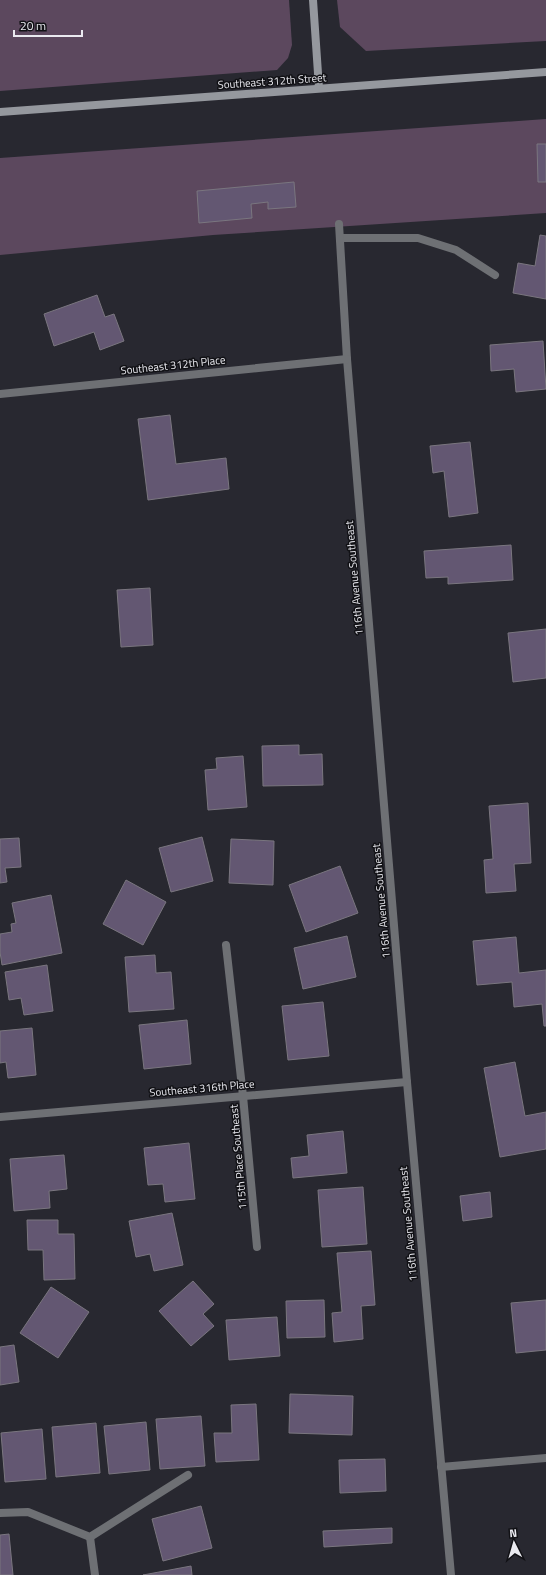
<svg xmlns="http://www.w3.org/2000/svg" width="546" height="1575" viewBox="0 0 546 1575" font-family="'Titillium Web',sans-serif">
	<rect width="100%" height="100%" fill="#282830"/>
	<g fill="#5c485e">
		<path d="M0 0H289L292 45 288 58 277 70 0 91Z"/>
		<path d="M337 0H546V41L366 51 340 27Z"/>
		<path d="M546 119V213L213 235 0 255V158Z"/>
	</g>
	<g fill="#635772" stroke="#7a767f">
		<path d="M537 144H546V182H538Z"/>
		<path d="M294 182 296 207 268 209V202L251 204 252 218 199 223 197 191Z"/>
		<path d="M540 235 546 236V299L513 293 518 263 535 266Z"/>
		<path d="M97 295 105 317 114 314 124 341 100 350 94 332 54 346 44 314Z"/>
		<path d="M543 341 546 389 516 392 514 369 491 371 490 345Z"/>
		<path d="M170 415 176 464 226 458 229 489 148 500 138 419Z"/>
		<path d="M470 442 478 513 449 517 444 471 433 473 430 446Z"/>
		<path d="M511 545 513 580 448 584V577L426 578 424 551Z"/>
		<path d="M150 588 153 645 121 647 117 590Z"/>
		<path d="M546 629V678L513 682 508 633Z"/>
		<path d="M299 745V755L322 754 323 785 263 786 262 746Z"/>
		<path d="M243 756 247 807 208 810 205 770 217 769 216 758Z"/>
		<path d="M528 803 531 863 514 864 516 891 486 893 484 860 493 859 489 806Z"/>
		<path d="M202 837 213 881 171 892 159 848Z"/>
		<path d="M19 838 21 867 5 868 7 882 0 883V839Z"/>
		<path d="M231 839 274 841 273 885 229 883Z"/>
		<path d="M340 866 358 913 306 932 289 885Z"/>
		<path d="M126 880 166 902 143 945 103 924Z"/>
		<path d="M51 895 62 953 2 965 0 952V934L12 932 11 924 16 923 12 903Z"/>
		<path d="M347 936 356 977 303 989 294 948Z"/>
		<path d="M516 937 519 973 546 970V1026H544L542 1004 514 1007 512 982 477 985 473 941Z"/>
		<path d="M155 955 156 973 171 972 174 1009 129 1012 125 957Z"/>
		<path d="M47 965 53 1011 24 1015 21 998 9 1000 5 972Z"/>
		<path d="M323 1002 329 1056 288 1060 282 1006Z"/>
		<path d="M187 1020 191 1064 144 1069 139 1025Z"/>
		<path d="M32 1028 36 1075 8 1078 6 1062 0 1063V1031Z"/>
		<path d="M515 1062 525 1116 546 1112V1149L500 1157 484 1068Z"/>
		<path d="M343 1131 347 1173 293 1178 291 1158 309 1156 307 1135Z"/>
		<path d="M189 1143 195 1199 165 1202 163 1184 148 1185 144 1148Z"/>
		<path d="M64 1155 67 1189 49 1191 50 1208 14 1211 10 1159Z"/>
		<path d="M363 1187 367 1244 322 1247 318 1190Z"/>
		<path d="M490 1192 492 1217 463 1221 460 1196Z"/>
		<path d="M172 1213 183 1265 154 1271 150 1254 136 1257 129 1221Z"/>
		<path d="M27 1220H58V1234H74L75 1279 44 1280 43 1250H28Z"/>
		<path d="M371 1251 375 1305 361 1306 363 1339 334 1342 332 1313 342 1312 337 1253Z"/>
		<path d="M193 1281 214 1304 203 1314 214 1326 191 1346 159 1311Z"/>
		<path d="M51 1287 89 1312 58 1358 20 1333Z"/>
		<path d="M324 1300 325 1337 287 1338 286 1301Z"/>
		<path d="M546 1300V1350L516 1353 511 1303Z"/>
		<path d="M277 1317 280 1356 229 1360 226 1320Z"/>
		<path d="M14 1345 19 1382 0 1385V1347Z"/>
		<path d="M290 1394 353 1396 352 1435 289 1433Z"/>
		<path d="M256 1404 259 1460 216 1462 214 1433H232L231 1405Z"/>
		<path d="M201 1416 205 1466 160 1469 156 1419Z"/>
		<path d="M146 1422 150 1470 109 1474 104 1426Z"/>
		<path d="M96 1423 100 1473 56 1477 52 1427Z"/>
		<path d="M42 1429 46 1479 5 1482 1 1433Z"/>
		<path d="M385 1459 386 1491 340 1493 339 1460Z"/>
		<path d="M201 1506 212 1548 163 1561 152 1519Z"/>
		<path d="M392 1528V1543L324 1547 323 1531Z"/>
		<path d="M9 1534 13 1575H0V1535Z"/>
		<path d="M191 1566 192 1575H143Z"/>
	</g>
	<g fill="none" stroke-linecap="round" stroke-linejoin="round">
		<g stroke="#6e7074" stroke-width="8">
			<path d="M340 238H418L456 250 495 275"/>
			<path d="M0 1513 28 1512 90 1537 188 1475"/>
		</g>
		<g stroke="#6e7074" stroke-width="8">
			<path d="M339 224 347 359 407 1082 451 1575"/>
			<path d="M0 394 347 359"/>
			<path d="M226 945 243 1096 257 1247"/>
			<path d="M0 1117 407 1082"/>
			<path d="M441 1467 546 1458"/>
			<path d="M90 1537 95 1575"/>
		</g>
		<g stroke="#95989e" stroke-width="8">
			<path d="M313 0 319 88"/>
			<path d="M0 112 546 72"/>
		</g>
	</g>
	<g text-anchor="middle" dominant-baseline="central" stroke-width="3" stroke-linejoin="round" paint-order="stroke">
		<g font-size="11" fill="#eaeaf0" stroke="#111115">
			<text transform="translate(272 81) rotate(-4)">Southeast 312th Street</text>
			<text transform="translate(173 365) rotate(-6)">Southeast 312th Place</text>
			<text transform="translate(354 578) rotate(-95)">116th Avenue Southeast</text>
			<text transform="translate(381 901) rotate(-95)">116th Avenue Southeast</text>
			<text transform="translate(202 1088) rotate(-5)">Southeast 316th Place</text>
			<text transform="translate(238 1157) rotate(-95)">115th Place Southeast</text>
			<text transform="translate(408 1224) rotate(-95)">116th Avenue Southeast</text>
		</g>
	</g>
	<g transform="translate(514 1543) rotate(355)" stroke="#111115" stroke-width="3" paint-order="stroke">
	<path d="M0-3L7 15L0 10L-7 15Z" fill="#eaeaf0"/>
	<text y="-6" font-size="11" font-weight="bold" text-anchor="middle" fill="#eaeaf0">N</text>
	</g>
	<path d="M14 30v6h68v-6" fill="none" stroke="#eaeaf0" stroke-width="2"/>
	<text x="20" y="30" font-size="12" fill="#eaeaf0" stroke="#111115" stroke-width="3" paint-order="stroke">20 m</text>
</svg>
